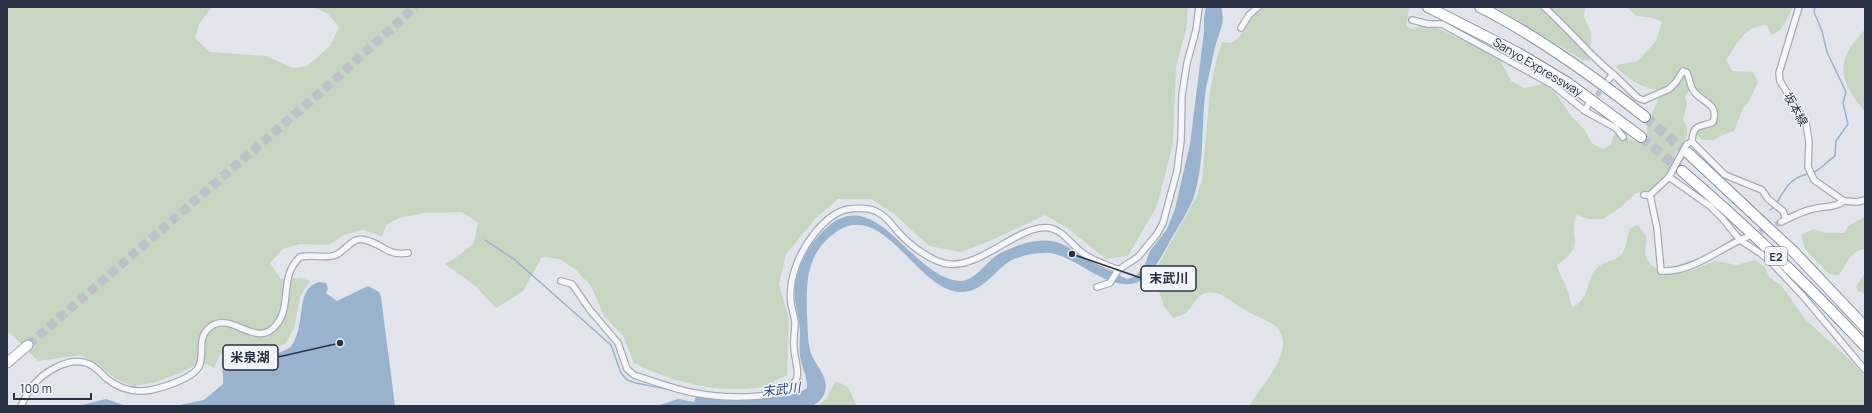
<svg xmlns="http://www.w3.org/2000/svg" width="1872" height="413" viewBox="0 0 1872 413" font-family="Manrope,'Noto Sans JP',sans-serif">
	<rect width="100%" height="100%" fill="#e1e5eb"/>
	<g fill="#c6d6c1">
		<path d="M7 7H212L199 24 195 38 210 52 266 56 293 68 307 66 330 46 339 27 327 13 312 7H1188L1186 30 1176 67 1173 143 1157 206 1128 256 1106 259 1066 227 1045 215 992 240 961 252 929 246 893 213 871 199H838L815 219 786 254 779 284 789 320 787 375C778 379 766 387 756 388 716 393 669 381 634 363L623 336 604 316 591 286 577 271 560 259 542 257 523 291 496 308 475 286 445 264 458 256 474 243 478 223 462 212 424 213 399 218 387 224 382 236 363 230 344 235 329 245 300 244 283 249 270 263 281 279 301 278 310 281 300 297 294 328 285 344 262 352 232 347 220 355 214 368 207 364 194 366 180 373 153 383 133 386 116 379 96 363 80 355 38 361 10 333 7 334Z"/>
		<path d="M1260 7H1409L1406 26 1413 29 1420 26H1433L1480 48 1500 60 1511 81 1524 88 1543 84 1555 92 1572 117 1584 129 1592 143 1603 149 1611 145 1614 134C1618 134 1634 141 1639 143L1647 133V124L1659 98 1656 89C1639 88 1629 78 1616 68L1617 65 1638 61 1656 41 1662 22 1653 18 1637 16 1626 7H1793C1787 19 1784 31 1771 35L1767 25C1743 26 1739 43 1726 60L1732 71 1753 72 1758 82 1749 102 1743 108 1734 131 1718 137 1714 140H1702L1697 135 1698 129 1713 125 1717 118C1714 100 1705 97 1689 91L1685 96 1687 105 1683 120 1687 126V136L1677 151 1668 172 1649 191 1636 193 1621 207 1603 219H1589L1577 215C1571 225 1575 232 1575 243 1574 253 1564 260 1557 265 1560 276 1565 282 1568 292 1570 298 1569 302 1573 307 1592 298 1585 276 1599 266 1606 260 1618 262 1623 252 1627 246 1627 235 1630 228L1638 225 1647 237C1643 259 1645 262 1665 274L1688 272 1715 261 1737 265 1755 260 1765 267 1769 277 1781 285 1805 319 1852 362 1865 377V406H1249C1262 385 1303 343 1271 323 1262 318 1251 314 1241 308 1232 302 1218 289 1206 293 1194 297 1194 306 1187 312 1183 315 1178 316 1173 318L1164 306 1154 278 1157 267 1196 198 1202 180 1210 91 1217 57 1222 42 1231 43 1240 36Z"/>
		<path d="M1495 7H1585L1584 17 1591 32 1590 61 1583 60Z"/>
		<path d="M1865 29V111C1850 95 1836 74 1848 51 1852 43 1860 36 1865 29Z"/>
		<path d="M1865 217V252L1864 249C1847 253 1849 264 1838 275L1829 274 1805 249 1801 235 1814 229 1826 233H1844L1849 225Z"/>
		<path d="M1865 273V294L1858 291 1856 286Z"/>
		<path d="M836 381 848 387 857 406H818L826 399Z"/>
	</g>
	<g fill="#99b2ce">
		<path d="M1206 7H1221C1226 23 1219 32 1215 47 1212 61 1209 75 1206 88 1201 122 1205 159 1195 193 1191 209 1176 229 1168 245 1161 256 1153 275 1140 281 1112 295 1079 258 1051 253 1039 252 1021 255 1010 261 994 271 983 292 962 292 918 293 886 202 839 230 806 251 806 281 807 315 808 327 807 341 811 353 815 366 829 376 825 391 824 398 818 403 812 406H657L678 399 694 402 696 396C723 398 785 404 807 388 807 375 802 368 800 356 799 347 800 340 800 332 800 317 793 302 795 287 797 266 809 245 823 231 875 178 910 277 959 281 972 282 982 268 991 260 998 253 1005 251 1014 247 1031 240 1050 237 1066 246 1072 249 1076 254 1081 257 1096 265 1112 272 1127 279L1136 276 1145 264 1150 251 1167 229 1175 209 1190 144 1204 32V18Z"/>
		<path d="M319 282 326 283 328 289 326 293 337 301 368 286 379 292 381 297 395 406H175L204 400 223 384C224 376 221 366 223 359 225 355 230 350 235 350 241 350 243 356 249 357 263 358 279 354 291 347 295 340 298 333 299 326 303 310 300 287 319 282Z"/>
		<path d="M106 399 126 406H78Z"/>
	</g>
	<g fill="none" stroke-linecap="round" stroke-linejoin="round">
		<g stroke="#99b2ce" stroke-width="1.5">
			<path d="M1812 173C1821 170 1827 161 1835 156L1836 141 1848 124 1843 103 1846 92 1827 52 1822 31 1814 12 1815 7"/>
			<path d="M1776 204C1785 189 1789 179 1807 174"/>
			<path d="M1770 210 1774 207"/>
			<path d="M485 240 515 260 611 345 621 373 627 380 636 383 676 391"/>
			<path d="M1726 244 1740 234"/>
			<path d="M1662 268H1673L1702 258"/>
		</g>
		<g stroke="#bcc1ca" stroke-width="5.5" stroke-dasharray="5.5 3" stroke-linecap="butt">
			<path d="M1591 102 1606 84"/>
			<path d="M1752 235 1781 222"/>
		</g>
		<path stroke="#bcc1ca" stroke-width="9" stroke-dasharray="9 4.5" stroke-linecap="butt" d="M28 345 330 84 415 7"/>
		<g stroke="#bcc1ca" stroke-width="10" stroke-dasharray="10 5" stroke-linecap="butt">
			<path d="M1645 117 1688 153"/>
			<path d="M1641 137 1682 171"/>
		</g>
		<defs>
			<g id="minor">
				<path d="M1544 7C1568 28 1588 54 1613 74"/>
				<path d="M1799 7 1779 73 1780 81 1806 123 1809 142 1808 167 1814 180 1844 201 1857 202 1865 200"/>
				<path d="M1412 20 1428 24H1442L1553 85 1585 111"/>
				<path d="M1241 28 1249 15 1258 7"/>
				<path d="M1609 79 1613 74 1638 98 1644 100 1669 89 1676 82 1683 71 1686 72C1690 77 1689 84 1693 90 1700 102 1720 103 1713 122 1701 128 1693 122 1692 142"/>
				<path d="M1588 105 1585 111 1616 128 1623 137"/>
				<path d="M1669 177 1710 206 1722 218 1740 240 1760 253 1771 262 1803 296 1865 370"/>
				<path d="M1644 195H1650L1657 228 1661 271C1693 273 1719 248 1747 237"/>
				<path d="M1650 195 1669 177 1687 144 1692 142 1725 175 1762 190 1768 199 1783 211 1786 219"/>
				<path d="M1781 222C1791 217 1803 211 1813 209 1824 206 1835 208 1844 201"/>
				<path d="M561 281 572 284 590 310 618 343 627 369 634 375C652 381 677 390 695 393 716 397 790 404 797 377 799 369 794 356 794 347 793 339 795 331 795 324 795 317 792 310 791 304 788 279 799 253 814 234 822 224 835 211 849 209 858 208 872 208 879 213 887 217 893 226 898 232 910 245 931 262 949 264 982 268 1020 223 1050 228 1064 231 1072 246 1084 254 1094 261 1107 265 1118 270"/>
				<path d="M1097 287 1110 283 1118 270 1138 257 1157 234 1163 223 1177 171 1181 140 1182 95 1187 63 1196 30 1199 7"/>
				<path d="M21 406C24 400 27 393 31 388 43 372 70 355 89 364 96 367 101 373 106 378 119 389 134 393 151 390 164 387 196 378 200 364 204 350 197 338 210 327 233 310 256 351 277 324 292 305 279 276 300 257 312 254 326 259 336 255 346 250 353 236 365 240 384 244 385 256 408 253"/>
			</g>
			<path id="primary" d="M7 363 28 345"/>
			<g id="motorway">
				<path d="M1428 7 1518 53 1568 83 1641 137"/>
				<path d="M1480 7C1539 37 1593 76 1645 117"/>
				<path d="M1688 153 1795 253 1865 327"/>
				<path d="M1682 171C1746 226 1807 284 1865 346"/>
			</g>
		</defs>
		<use href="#minor" stroke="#a6acb6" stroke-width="8"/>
		<use href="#primary" stroke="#9fa9b8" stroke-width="11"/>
		<use href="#motorway" stroke="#8791a3" stroke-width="12"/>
		<use href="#minor" stroke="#f4f6f9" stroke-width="5.5"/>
		<use href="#primary" stroke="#fff" stroke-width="9"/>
		<use href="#motorway" stroke="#fff" stroke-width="10"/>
	</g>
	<g text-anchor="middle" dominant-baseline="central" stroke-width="3" stroke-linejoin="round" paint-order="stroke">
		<rect fill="#f1f4f8" stroke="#646c7a" stroke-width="1" x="1765" y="247" width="22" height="18" rx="3"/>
		<g font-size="11" font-weight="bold" fill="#283244">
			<text x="1776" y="256">E2</text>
		</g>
		<g font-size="12" fill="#283244" stroke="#f1f4f8">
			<text transform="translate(1538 67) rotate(31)">Sanyo Expressway</text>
			<text transform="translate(1796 109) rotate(61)">坂本線</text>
		</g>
		<g font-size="13" font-style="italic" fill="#2d4f7d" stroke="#f1f4f8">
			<text transform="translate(781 389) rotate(-6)">末武川</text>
		</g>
	</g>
	<path fill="none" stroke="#283244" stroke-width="1.5" d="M1072 254L1141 278M340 343L278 357"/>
	<g fill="#283244" stroke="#f1f4f8" stroke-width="1.5">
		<circle cx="1072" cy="254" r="4"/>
		<circle cx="340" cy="343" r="4"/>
	</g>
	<g fill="#f1f4f8" stroke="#283244" stroke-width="1.5">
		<rect x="1141" y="266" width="55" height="25" rx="4"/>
		<rect x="223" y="345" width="55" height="25" rx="4"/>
	</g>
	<g font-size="13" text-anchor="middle" font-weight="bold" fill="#283244">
		<text x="1169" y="283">末武川</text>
		<text x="250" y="362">米泉湖</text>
	</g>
	<rect width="1872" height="413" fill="none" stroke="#283244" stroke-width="16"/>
	<path d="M14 393v6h77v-6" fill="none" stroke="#283244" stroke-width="2"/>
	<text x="20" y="393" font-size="12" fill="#283244" stroke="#f1f4f8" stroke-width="3" paint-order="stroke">100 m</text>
</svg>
